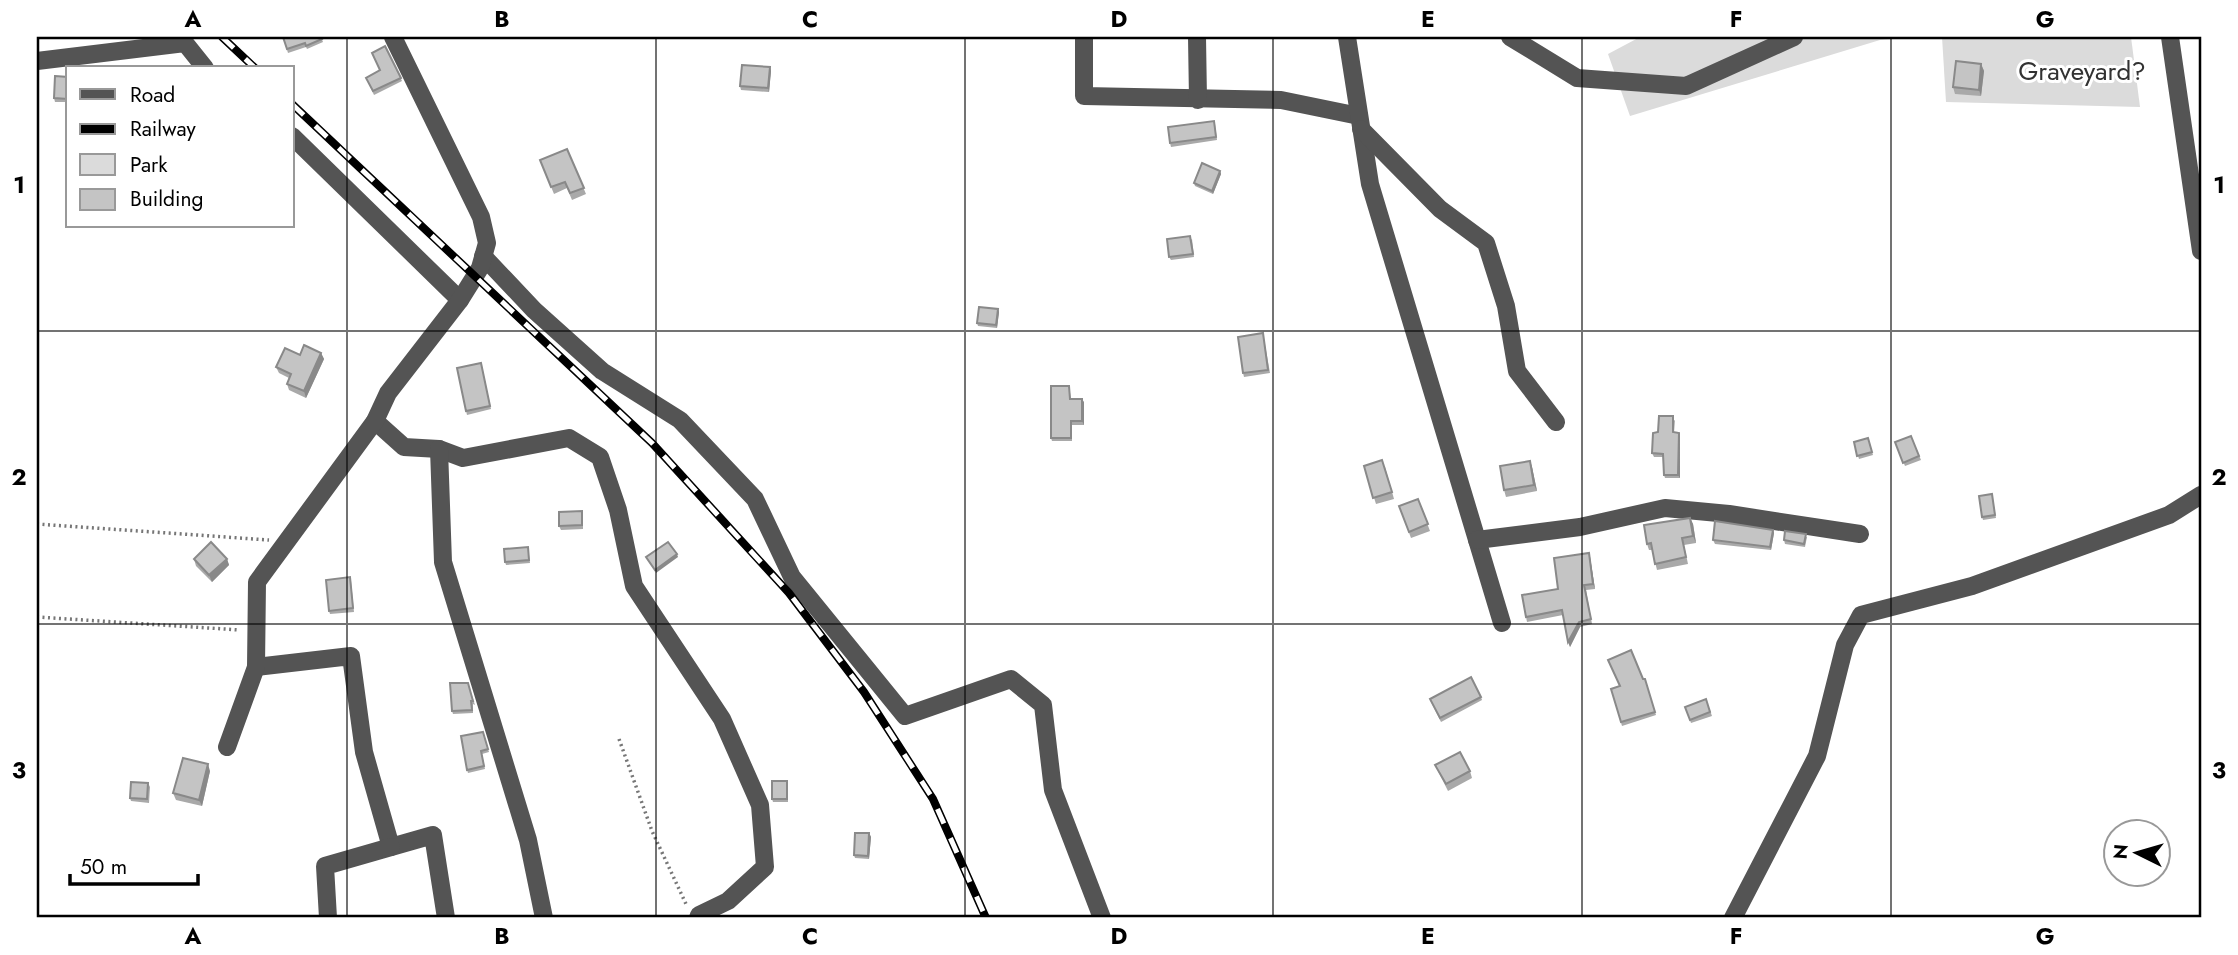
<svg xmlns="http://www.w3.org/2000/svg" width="2238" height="955" viewBox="0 0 2238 955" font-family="Jost,sans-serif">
	<rect width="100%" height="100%" fill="#fff"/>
	<g fill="#dbdbdb">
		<path d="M1640 37H1918L1880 40 1630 116 1608 54Z"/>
		<path d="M1942 37H2131L2140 107 1946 102Z"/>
	</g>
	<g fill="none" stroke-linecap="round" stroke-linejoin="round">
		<g stroke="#767676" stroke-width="3.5" stroke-dasharray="2 3.5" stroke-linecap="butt">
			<path d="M37 524 269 540"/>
			<path d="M37 617 240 630"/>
			<path d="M619 739 652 831 686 904"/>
		</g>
		<g stroke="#545454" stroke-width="18">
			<path d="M1084 37V96L1281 100 1359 116"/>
			<path d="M1197 37 1198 100"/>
			<path d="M1347 37 1370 184 1502 623"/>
			<path d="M1510 37 1577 78 1686 86 1794 37"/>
			<path d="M2170 37 2201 251"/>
			<path d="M37 61 185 43 205 68"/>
			<path d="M1361 129 1440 209 1486 243 1506 306 1517 371 1556 422"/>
			<path d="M292 136 460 300"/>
			<path d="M483 256 534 310 602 371 680 420 755 499 792 577 905 716 1011 679 1043 705 1053 790 1102 918"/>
			<path d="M375 421 404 447 439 449 463 458 569 438 600 457 618 510 634 586 722 719 760 805 765 867 728 901 699 915 698 918"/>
			<path d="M439 449 443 562 528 840 544 918"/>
			<path d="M1477 540 1580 527 1665 508 1729 514 1860 534"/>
			<path d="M256 667 351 656 364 752 391 847 433 835 446 918"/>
			<path d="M227 747 256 667 257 582 375 421 388 393 460 300 480 268 487 243 481 217 393 37"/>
			<path d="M328 918 325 866 391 847"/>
			<path d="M1733 918 1817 756 1845 645 1861 615 1972 586 2169 515 2201 495"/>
		</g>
		<defs>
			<g id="rail">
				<path d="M222 37 255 68"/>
				<path d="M292 104 652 443 789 593 864 692 933 799 986 918"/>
			</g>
		</defs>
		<use href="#rail" stroke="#000" stroke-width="8"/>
		<use href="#rail" stroke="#fff" stroke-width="5" stroke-dasharray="16" stroke-linecap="butt"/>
	</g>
	<g fill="#a9a9a9">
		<path d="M283 37H321L323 42 307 49 306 47 288 53Z"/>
		<path d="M385 46 402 81 374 95 366 78 380 71Z"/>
		<path d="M1981 64 1984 71 1981 96 1955 94 1953 87Z"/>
		<path d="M770 67 771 71 769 92 741 90 740 86Z"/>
		<path d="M68 77V102H55L54 98Z"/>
		<path d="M1215 124 1217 140 1171 147 1170 143Z"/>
		<path d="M567 149 586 194 572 200 567 188 554 194 540 160Z"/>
		<path d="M1220 171 1221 174 1213 194 1195 186 1194 183Z"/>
		<path d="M1192 239 1194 257 1171 260 1169 257Z"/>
		<path d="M998 309 999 312 997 328 978 326 977 323Z"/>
		<path d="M1263 333 1270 373 1244 377 1243 373Z"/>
		<path d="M321 353 324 359 306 398 289 390 287 384 289 378 279 373 276 367 300 355Z"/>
		<path d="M482 366 491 409 467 415 466 411Z"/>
		<path d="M1069 386 1071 399 1084 402V425H1072V441H1052L1051 438Z"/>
		<path d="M1675 420 1674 433H1679L1680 436V478H1665L1664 475 1663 457H1654L1652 453 1658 432Z"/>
		<path d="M1911 436 1921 460 1905 466 1895 442Z"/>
		<path d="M1868 438 1873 455 1859 459 1854 442Z"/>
		<path d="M1530 461 1532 467 1537 491 1506 497 1504 490Z"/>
		<path d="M1364 466 1385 467 1394 499 1376 504Z"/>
		<path d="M1992 494 1996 518 1983 520 1982 517Z"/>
		<path d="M1418 499 1430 531 1411 538 1399 506Z"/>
		<path d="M582 511 583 514V529L561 530 559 526Z"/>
		<path d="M1690 518 1693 524 1696 543 1684 545 1688 564 1657 570 1652 550H1649L1647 544Z"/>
		<path d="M1773 530 1774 533 1771 550 1715 544 1713 540Z"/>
		<path d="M1807 537 1805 547 1785 544 1784 540Z"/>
		<path d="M528 547 530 563 506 565 505 562Z"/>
		<path d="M1590 557 1595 589 1586 590 1592 624 1580 627 1570 647 1563 615 1527 622 1526 617 1558 589Z"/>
		<path d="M194 559H227L229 565 212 582 196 566Z"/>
		<path d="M351 581 354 612 330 614 329 611Z"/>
		<path d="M1645 679 1656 715 1622 726 1611 689Z"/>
		<path d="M468 683 475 705 473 704V713L453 714 452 711Z"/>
		<path d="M1481 697 1482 700 1441 722 1431 702Z"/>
		<path d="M1706 699 1712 716 1691 723 1685 707Z"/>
		<path d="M483 732 489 752 482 754 485 769 468 773 467 770Z"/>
		<path d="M1435 765 1470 771 1472 778 1448 791Z"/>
		<path d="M210 771 202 806 176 800 173 793Z"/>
		<path d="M787 781 788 785V802H773L772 799Z"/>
		<path d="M148 783 150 787 149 803 131 801 130 798Z"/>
		<path d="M869 833 871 837 869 859 855 858 854 855Z"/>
	</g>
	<g fill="#898989">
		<path d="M1981 64 1984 71 1981 96 1979 90Z"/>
		<path d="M770 67 771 71 769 92 768 88Z"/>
		<path d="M1220 171 1221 174 1213 194 1212 191Z"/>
		<path d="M998 309 999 312 997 328 996 325Z"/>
		<path d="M321 353 324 359 306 398 304 391Z"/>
		<path d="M1082 399 1084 402V425L1082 421Z"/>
		<path d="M1679 433 1680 436V478L1678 475Z"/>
		<path d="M1530 461 1532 467 1537 491 1534 485Z"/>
		<path d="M1690 518 1693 524 1696 543 1693 536Z"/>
		<path d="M1773 530 1774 533 1771 550 1770 547Z"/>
		<path d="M1589 553 1590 557 1595 589 1593 584Z"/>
		<path d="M677 554 678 557 656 573 655 570Z"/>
		<path d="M227 559 229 565 212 582 209 575Z"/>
		<path d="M1579 622 1580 627 1570 647 1568 642Z"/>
		<path d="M208 764 210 771 202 806 199 800Z"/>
		<path d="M869 833 871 837 869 859 868 856Z"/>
	</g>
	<g fill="#c4c4c4" stroke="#898989" stroke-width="2">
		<path d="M283 37H321L322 39 306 46 305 43 287 49Z"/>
		<path d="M385 46 401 78 373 91 366 78 380 70 372 53Z"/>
		<path d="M1956 61 1981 64 1979 90 1953 87Z"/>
		<path d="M742 65 770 67 768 88 740 86Z"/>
		<path d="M55 76 68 77V99L54 98Z"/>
		<path d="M1214 121 1216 137 1170 143 1168 127Z"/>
		<path d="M567 149 584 188 570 193 565 182 551 187 540 160Z"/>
		<path d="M1202 163 1220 171 1212 191 1194 183Z"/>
		<path d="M1190 236 1193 254 1169 257 1167 239Z"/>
		<path d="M979 307 998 309 996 325 977 323Z"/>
		<path d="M1263 333 1268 370 1243 373 1238 337Z"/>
		<path d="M304 345 321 353 304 391 287 384 291 374 276 367 285 348 300 355Z"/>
		<path d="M481 363 490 406 466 411 457 368Z"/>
		<path d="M1051 386H1069L1070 399H1082V421H1071V438H1051Z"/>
		<path d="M1659 416H1673V432L1679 433 1678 475H1664L1663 454 1652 453 1653 433 1658 432Z"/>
		<path d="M1911 436 1919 456 1903 463 1895 442Z"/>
		<path d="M1868 438 1872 452 1857 456 1854 442Z"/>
		<path d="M1382 460 1392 492 1373 498 1364 466Z"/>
		<path d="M1530 461 1534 485 1504 490 1500 466Z"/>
		<path d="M1992 494 1995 515 1982 517 1979 496Z"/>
		<path d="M1418 499 1428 524 1409 532 1399 506Z"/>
		<path d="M582 511V525L559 526V512Z"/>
		<path d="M1690 518 1693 536 1682 538 1686 557 1655 564 1651 543 1647 544 1644 525Z"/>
		<path d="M1715 521 1773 530 1770 547 1713 540Z"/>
		<path d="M1785 531 1806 534 1804 544 1784 540Z"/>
		<path d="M211 542 227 559 209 575 194 559Z"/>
		<path d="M668 542 677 554 655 570 646 557Z"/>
		<path d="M528 547 529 560 505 562 504 549Z"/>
		<path d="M1589 553 1593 584 1584 585 1591 619 1579 622 1568 642 1562 610 1526 617 1522 595 1558 589 1554 558Z"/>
		<path d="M350 577 353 608 329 611 326 580Z"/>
		<path d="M1631 650 1643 679H1645L1655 712 1621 722 1611 689 1620 686 1608 660Z"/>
		<path d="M1471 677 1481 697 1440 718 1430 699Z"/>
		<path d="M450 683H468L473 701H471L472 710 452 711Z"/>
		<path d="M1706 699 1710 712 1690 720 1685 707Z"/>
		<path d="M483 732 488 749 481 751 484 766 467 770 461 736Z"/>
		<path d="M1460 752 1470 771 1446 784 1435 765Z"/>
		<path d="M183 758 208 764 199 800 173 793Z"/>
		<rect x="772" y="781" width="15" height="18"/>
		<path d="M131 782 148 783 147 799 130 798Z"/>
		<path d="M855 833H869L868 856 854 855Z"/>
	</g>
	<path fill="none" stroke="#000" stroke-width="2" stroke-opacity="0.55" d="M347 37V918M656 37V918M965 37V918M1273 37V918M1582 37V918M1891 37V918M37 331H2201M37 624H2201"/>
	<g text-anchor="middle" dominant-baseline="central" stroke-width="6" stroke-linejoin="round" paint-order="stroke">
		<g font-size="26" fill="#323232" stroke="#fff">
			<text x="2082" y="71">Graveyard?</text>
		</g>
	</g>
	<rect width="2238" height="955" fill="none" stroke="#ffffff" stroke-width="77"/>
	<rect x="66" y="66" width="228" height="161" fill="#ffffff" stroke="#999999" stroke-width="2"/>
	<rect x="80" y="89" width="35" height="10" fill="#545454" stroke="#999999" stroke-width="2"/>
	<text x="130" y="102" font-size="21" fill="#000000">Road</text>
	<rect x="80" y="124" width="35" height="10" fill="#000000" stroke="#999999" stroke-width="2"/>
	<text x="130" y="136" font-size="21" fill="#000000">Railway</text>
	<rect x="80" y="154" width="35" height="21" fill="#dbdbdb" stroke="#999999" stroke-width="2"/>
	<text x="130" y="172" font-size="21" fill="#000000">Park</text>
	<rect x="80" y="189" width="35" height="21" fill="#c4c4c4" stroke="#999999" stroke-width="2"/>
	<text x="130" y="206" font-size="21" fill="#000000">Building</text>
	<g transform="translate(2137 853) rotate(275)"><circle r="33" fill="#ffffff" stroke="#999999" stroke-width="2"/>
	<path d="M0-5L12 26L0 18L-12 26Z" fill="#000000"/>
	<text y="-10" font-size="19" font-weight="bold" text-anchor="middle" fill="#000000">N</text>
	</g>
	<path d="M70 874v10h128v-10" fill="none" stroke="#000000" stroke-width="3.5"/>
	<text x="80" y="874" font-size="21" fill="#000000" stroke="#ffffff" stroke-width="5" paint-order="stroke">50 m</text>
	<rect x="38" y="38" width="2162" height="878" fill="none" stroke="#000" stroke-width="2.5"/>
	<g font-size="23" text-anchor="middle" font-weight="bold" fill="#000">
		<text x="193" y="27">A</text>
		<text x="502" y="27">B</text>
		<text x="810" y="27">C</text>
		<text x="1119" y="27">D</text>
		<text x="1428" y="27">E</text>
		<text x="1736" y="27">F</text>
		<text x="2045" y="27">G</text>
		<text x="19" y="193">1</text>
		<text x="2219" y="193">1</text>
		<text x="19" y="485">2</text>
		<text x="2219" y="485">2</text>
		<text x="19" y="778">3</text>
		<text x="2219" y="778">3</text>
		<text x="193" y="944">A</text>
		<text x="502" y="944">B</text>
		<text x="810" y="944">C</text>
		<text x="1119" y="944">D</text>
		<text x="1428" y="944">E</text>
		<text x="1736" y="944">F</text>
		<text x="2045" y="944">G</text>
	</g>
</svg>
